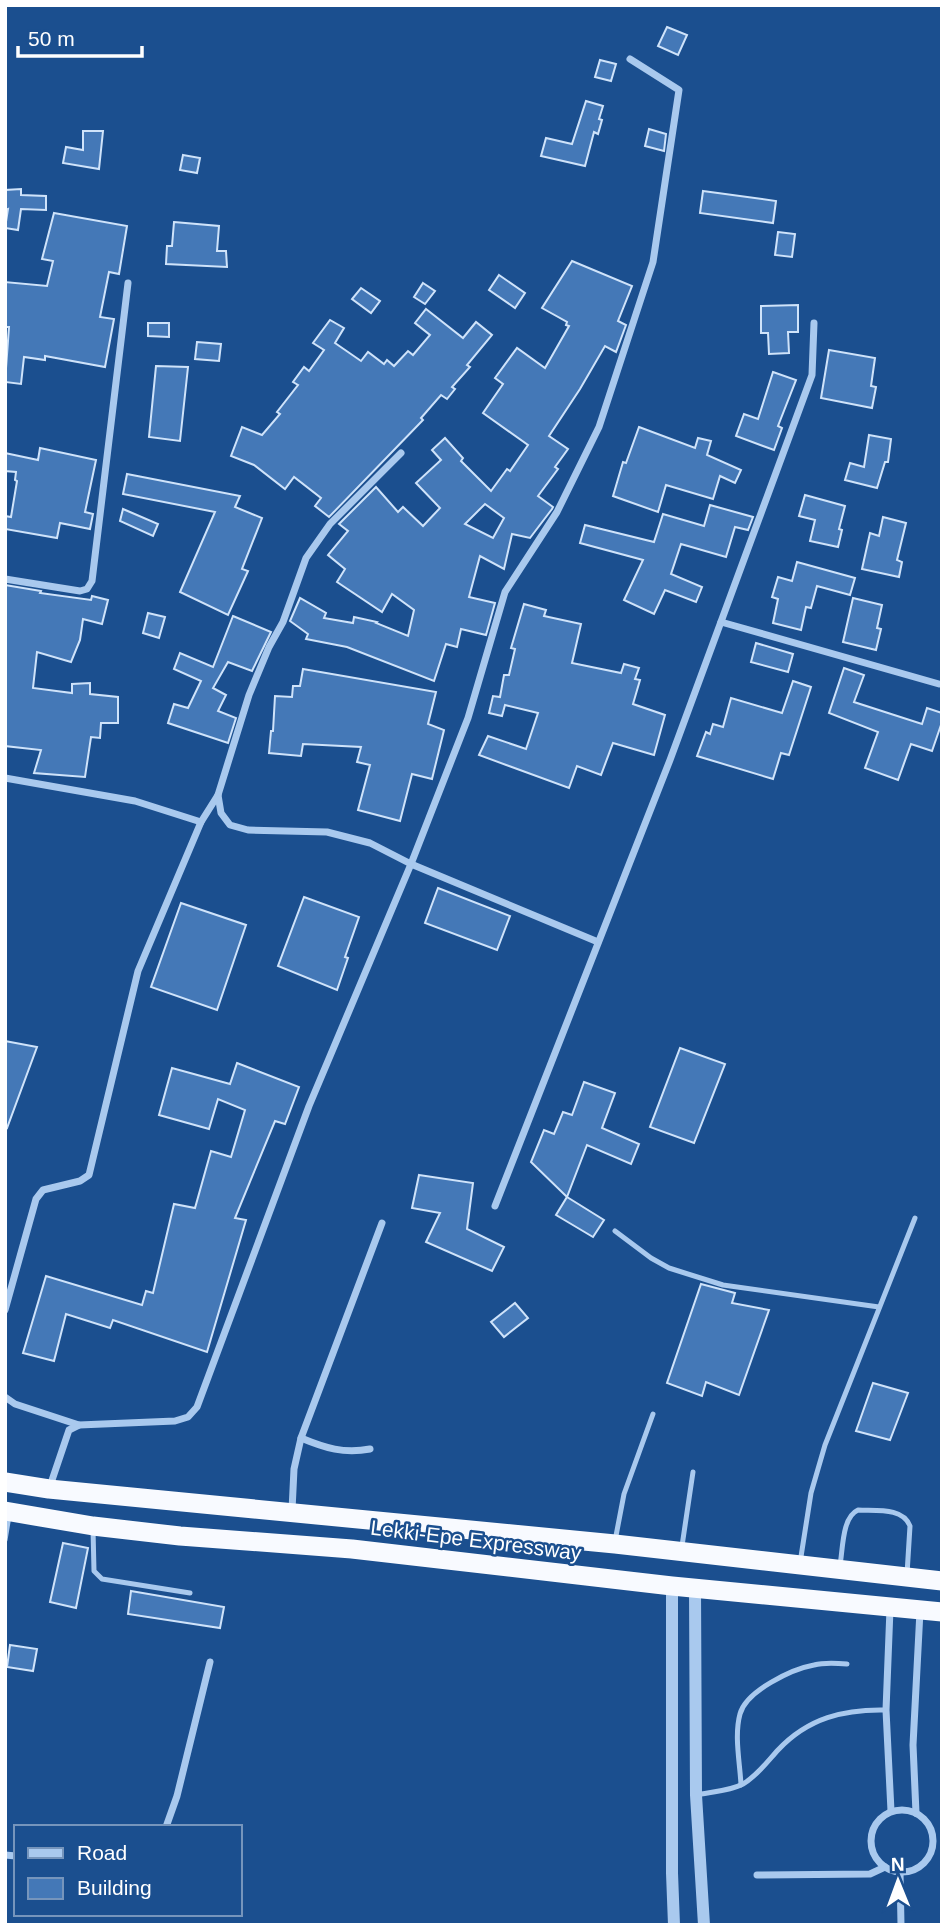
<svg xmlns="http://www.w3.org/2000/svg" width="947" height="1930" viewBox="0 0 947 1930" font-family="Helvetica,sans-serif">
	<rect width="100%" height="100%" fill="#1b4f8f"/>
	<g fill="#4478b7" stroke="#cfe3fa" stroke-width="2" fill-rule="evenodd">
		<path d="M667 27 687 35 678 55 658 46Z"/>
		<path d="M600 60 616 64 611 81 595 77Z"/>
		<path d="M586 101 603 106 599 119 602 120 598 134 594 132 585 166 541 156 546 138 572 144Z"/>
		<path d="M649 129 666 134 664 151 645 146Z"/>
		<path d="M83 131H103L99 169 63 163 66 147 83 150Z"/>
		<path d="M183 155 200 158 197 173 180 170Z"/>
		<path d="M21 189V195L46 196V210L21 209 18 230 5 228 8 209 5 210V190Z"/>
		<path d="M703 191 776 201 773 223 700 213Z"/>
		<path d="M54 213 127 226 119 274 109 272 100 317 114 319 105 367 45 356V360L24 357 21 384 5 382 9 327H5V282L47 286 53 261 42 259Z"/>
		<path d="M174 222 219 226 217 251H226L227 267 166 264 167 246H172Z"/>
		<path d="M778 232 795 234 792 257 775 255Z"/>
		<path d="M572 261 632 286 618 321 626 325 616 352 605 346 580 389 549 436 568 449 555 467 558 469 538 496 553 507 552 509 530 538 512 534 504 569 480 556 469 597 495 603 486 635 461 629 457 647 446 644 434 681 347 647 306 639 308 634 290 621 300 598 326 613 324 618 353 623 354 617 377 622 376 623 408 636 414 610 392 594 382 612 337 582 345 569 328 555 348 531 339 524 376 487 398 512 403 507 423 526 440 508 416 483 441 460 432 450 445 438 463 458 461 461 491 491 507 469 510 471 528 445 483 413 503 384 495 378 517 348 545 368 569 326 566 325 567 322 542 308ZM485 504 504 518 493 538 465 524Z"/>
		<path d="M499 275 525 293 515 308 489 290Z"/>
		<path d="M423 283 435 291 425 304 414 297Z"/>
		<path d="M361 288 380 301 371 313 352 299Z"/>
		<path d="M798 305V332H788L789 353 769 354 768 333H761V306Z"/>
		<path d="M426 309 463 338 476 322 492 335 467 365 470 367 452 387 455 389 447 399 441 395 421 418 423 420 329 517 315 506 321 498 294 477 285 489 254 465 231 456 242 427 262 435 280 414 277 412 298 385 293 382 304 367 309 371 324 350 313 343 330 320 344 328 335 343 361 361 368 352 384 364 387 360 394 366 408 351 413 355 430 335 415 323Z"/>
		<path d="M148 323H169V337L148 336Z"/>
		<path d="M197 342 221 344 219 361 195 359Z"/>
		<path d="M829 350 875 358 871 386 876 387 872 408 821 398Z"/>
		<path d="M156 366 188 367 180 441 149 437Z"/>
		<path d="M773 372 796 380 778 426 782 428 774 450 736 436 744 414 758 419Z"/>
		<path d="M639 427 695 448 698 438 711 441 707 455 741 470 735 483 720 476 713 499 666 485 658 512 613 496 623 462 626 463Z"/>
		<path d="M869 435 891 439 888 462H885L877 488 845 480 850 463 864 467Z"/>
		<path d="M40 448 96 460 85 512 93 514 90 529 60 523 57 538 5 529V516L11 517 17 481 15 480 16 472 5 471V453L38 460Z"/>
		<path d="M127 474 240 496 235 507 262 518 242 569 248 571 228 615 180 592 215 512 123 494Z"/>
		<path d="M805 495 845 506 839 529 842 530 838 547 810 541 815 520 799 516Z"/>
		<path d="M710 505 753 517 748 530 735 527 726 557 681 544 671 574 702 587 696 602 665 590 654 614 624 600 643 560 580 543 585 525 654 542 663 514 704 526Z"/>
		<path d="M123 509 158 524 153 536 120 521Z"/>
		<path d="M883 517 906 523 897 560 902 562 899 577 862 569 870 533 879 536Z"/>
		<path d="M797 562 855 578 850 595 817 586 811 608 806 607 801 630 773 623 778 599 772 597 778 577 792 581Z"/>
		<path d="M5 585 41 591 40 593 91 600 92 596 108 600 102 624 83 619 80 640 71 662 37 652 33 688 72 693V684L90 683V694L118 697V723H101L100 738 91 737 85 777 34 773 41 750 5 746Z"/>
		<path d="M853 598 882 605 877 628 881 629 876 650 843 642Z"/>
		<path d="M524 604 546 610 544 616 581 624 572 663 621 673 624 664 639 668 635 679 640 680 633 704 665 715 654 755 613 743 601 775 577 766 569 788 479 755 488 736 526 749 538 713 505 705 502 716 489 713 493 696 500 697 504 675H509L515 649 511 648Z"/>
		<path d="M148 613 165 617 159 638 143 633Z"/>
		<path d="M233 616 271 632 252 671 228 662 213 688 226 695 218 711 236 718 228 743 168 723 174 704 188 708 201 681 174 669 180 653 213 667Z"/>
		<path d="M756 643 793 654 788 672 751 662Z"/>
		<path d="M844 668 864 675 854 702 922 724 927 708 942 713V722L932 751 911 744 898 780 865 768 878 732 829 713Z"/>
		<path d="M303 669 436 692 428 724 444 730 432 779 412 774 400 821 358 810 370 765 357 762 361 747 303 744 301 756 269 753 271 731H273L275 696 292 697 293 686H300Z"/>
		<path d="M793 681 811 687 789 755 781 753 773 779 697 756 706 732 710 734 713 724 723 727 731 698 782 713Z"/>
		<path d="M438 888 510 916 497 950 425 923Z"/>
		<path d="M304 897 359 917 345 957 348 958 337 990 278 966Z"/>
		<path d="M181 903 246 925 217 1010 151 987Z"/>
		<path d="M5 1041 37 1047 7 1128 5 1127Z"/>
		<path d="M680 1048 725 1064 694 1143 650 1127Z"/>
		<path d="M237 1063 299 1087 285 1124 275 1121 235 1218 246 1220 207 1352 113 1320 110 1328 66 1314 54 1361 23 1353 46 1276 142 1305 146 1291 153 1293 174 1204 195 1208 211 1151 231 1157 245 1110 218 1099 209 1129 159 1115 172 1068 230 1084Z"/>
		<path d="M584 1082 615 1093 602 1128 639 1144 631 1164 587 1145 567 1197 531 1162 544 1130 554 1134 563 1112 572 1115Z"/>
		<path d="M419 1175 473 1183 467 1229 504 1247 492 1271 426 1242 440 1213 412 1208Z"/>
		<path d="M567 1197 604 1220 593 1237 556 1215Z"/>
		<path d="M701 1284 735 1293 732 1303 769 1310 739 1395 706 1382 702 1396 667 1383Z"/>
		<path d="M515 1303 528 1318 504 1337 491 1322Z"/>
		<path d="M873 1383 908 1393 890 1440 856 1431Z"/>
		<path d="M63 1543 88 1548 76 1608 50 1602Z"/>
		<path d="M131 1591 224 1607 220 1628 128 1614Z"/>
		<path d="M10 1645 37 1649 33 1671 7 1667Z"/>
	</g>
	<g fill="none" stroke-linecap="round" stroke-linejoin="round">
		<g stroke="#a9c9ee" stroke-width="5">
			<path d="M615 1231 651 1258 669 1268 723 1285 879 1307"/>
			<path d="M93 1529 94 1571 102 1579 190 1593"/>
			<path d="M5 1540 9 1516"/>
			<path d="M615 1541 624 1494 653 1414"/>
			<path d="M682 1546 693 1472"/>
			<path d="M800 1563 811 1493 825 1445 915 1218"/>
			<path d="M840 1565C843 1549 842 1517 858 1510 876 1511 903 1507 910 1526L907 1574"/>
			<path d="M741 1785C740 1763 734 1736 740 1714 746 1691 792 1669 814 1665 825 1662 836 1663 847 1664"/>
			<path d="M696 1795C711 1792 730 1791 743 1784 757 1776 768 1761 778 1750 808 1718 844 1709 886 1710"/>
		</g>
		<g stroke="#a9c9ee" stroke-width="7">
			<path d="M401 453 330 524 306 558 283 622 269 647 249 695 218 795 221 813 230 825 248 830 327 832 370 843 411 864 598 942"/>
			<path d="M5 579 80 591 87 589 92 581 128 283"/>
			<path d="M721 622 939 684"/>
			<path d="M5 778 135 801 201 822"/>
			<path d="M495 1206 670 760 812 375 814 323"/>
			<path d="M5 1310 36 1199 43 1190 80 1181 89 1175 138 971 201 822 218 795"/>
			<path d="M5 1397 15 1404 79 1425"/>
			<path d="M301 1438C325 1448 344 1454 370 1449"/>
			<path d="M49 1489 69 1430 79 1425 175 1421 188 1417 197 1407 309 1106 411 864 468 718 505 592 557 512 599 427 653 262 679 90 630 59"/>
			<path d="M292 1510 294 1469 301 1438 382 1223"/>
			<path d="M890 1609 886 1710 891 1811"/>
			<circle cx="902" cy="1841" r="31"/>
			<path d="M916 1813 913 1745 920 1611"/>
			<path d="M166 1827 177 1796 210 1662"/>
			<path d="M5 1855 16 1856"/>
			<path d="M900 1872 901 1925"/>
			<path d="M757 1875 870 1874 885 1867"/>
		</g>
		<g stroke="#a9c9ee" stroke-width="12">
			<path d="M672 1586V1873L674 1925"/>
			<path d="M695 1588 696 1795 704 1925"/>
		</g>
		<g stroke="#f8faff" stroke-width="19">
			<path d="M5 1482 49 1489 615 1544 942 1581"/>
			<path d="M5 1511 93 1526 180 1536 352 1549 672 1586 942 1612"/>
		</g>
	</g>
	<g text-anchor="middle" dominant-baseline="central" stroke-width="5" stroke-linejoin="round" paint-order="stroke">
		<g font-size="21" fill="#fff" stroke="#1b4f8f">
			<text transform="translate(476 1540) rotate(7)">Lekki-Epe Expressway</text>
		</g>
	</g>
	<rect width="947" height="1930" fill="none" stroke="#ffffff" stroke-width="14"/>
	<rect x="14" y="1825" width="228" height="91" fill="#1b4f8f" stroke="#7695bc" stroke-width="2"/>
	<rect x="28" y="1848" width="35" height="10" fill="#a9c9ee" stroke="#7695bc" stroke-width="2"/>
	<text x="77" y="1860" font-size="21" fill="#ffffff">Road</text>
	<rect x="28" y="1878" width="35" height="21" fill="#4478b7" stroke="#7695bc" stroke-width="2"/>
	<text x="77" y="1895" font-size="21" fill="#ffffff">Building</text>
	<g transform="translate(898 1881) rotate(359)" stroke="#1b4f8f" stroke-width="5" paint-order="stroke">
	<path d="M0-5L12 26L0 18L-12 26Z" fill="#ffffff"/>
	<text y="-10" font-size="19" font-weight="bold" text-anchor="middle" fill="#ffffff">N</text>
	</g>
	<path d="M18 46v10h124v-10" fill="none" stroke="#ffffff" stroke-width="3.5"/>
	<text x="28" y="46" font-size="21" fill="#ffffff" stroke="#1b4f8f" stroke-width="5" paint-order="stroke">50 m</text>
</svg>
